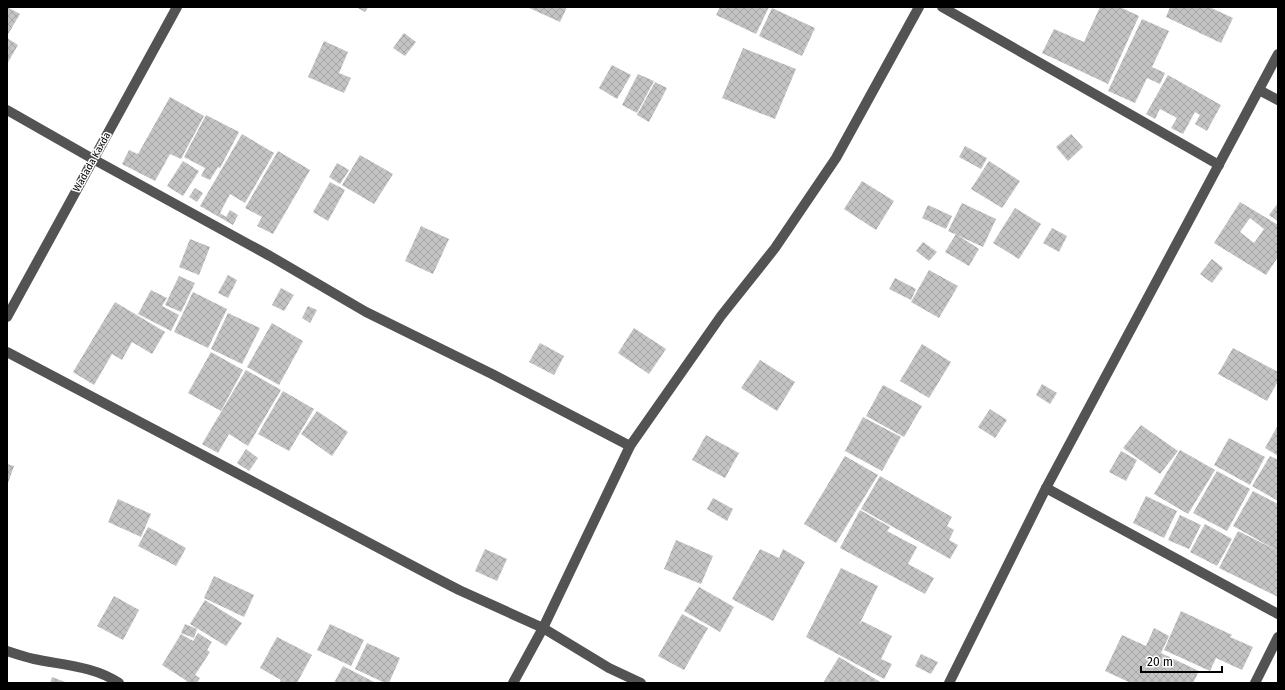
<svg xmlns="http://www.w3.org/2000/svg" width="1285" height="690" viewBox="0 0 1285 690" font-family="'Fira Sans',sans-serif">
	<defs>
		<pattern id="building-cross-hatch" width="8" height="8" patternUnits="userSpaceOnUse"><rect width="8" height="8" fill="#c3c3c3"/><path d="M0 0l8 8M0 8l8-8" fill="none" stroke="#a6a6a6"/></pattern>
	</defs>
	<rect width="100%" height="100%" fill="#fff"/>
	<g fill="url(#building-cross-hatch)" fill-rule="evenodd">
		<path d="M7 7 20 14 7 36Z"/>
		<path d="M356 7H368L365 12Z"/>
		<path d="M527 7H567L560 22Z"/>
		<path d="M720 7H769L756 34 716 15Z"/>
		<path d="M1100 7H1120L1139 16 1108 84 1042 53 1054 29 1084 42Z"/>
		<path d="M1170 7H1209L1233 18 1221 43 1166 17Z"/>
		<path d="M772 8 815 28 802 56 759 36Z"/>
		<path d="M1142 19 1169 31 1152 67 1165 73 1160 84 1147 78 1135 103 1108 91Z"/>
		<path d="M404 33 416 42 405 56 393 48Z"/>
		<path d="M7 38 18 45 7 64Z"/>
		<path d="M324 41 348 52 339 73 351 78 344 93 308 77Z"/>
		<path d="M743 48 796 69 775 119 722 98Z"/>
		<path d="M612 65 631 75 617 99 599 88Z"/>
		<path d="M638 74 654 81 637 113 622 105Z"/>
		<path d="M1168 75 1221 105 1207 131 1195 124 1200 115 1195 112 1183 134 1171 128 1177 118 1160 109 1155 119 1146 114Z"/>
		<path d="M655 82 667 88 649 122 637 115Z"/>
		<path d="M170 97 204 116 181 159 170 154 155 181 122 164 129 150 138 154Z"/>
		<path d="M206 115 239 132 220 168 218 167 210 180 201 176 205 168 184 157Z"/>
		<path d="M242 134 274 153 245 203 230 194 220 213 226 217 230 210 238 215 233 225 200 206Z"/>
		<path d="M1071 134 1083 147 1068 161 1056 147Z"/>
		<path d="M965 146 987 158 981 169 959 157Z"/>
		<path d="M278 151 310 170 273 234 257 226 262 217 245 208Z"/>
		<path d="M360 155 393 174 374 204 342 185Z"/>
		<path d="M183 161 199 171 183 196 167 186Z"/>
		<path d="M989 161 1020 181 1002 208 971 189Z"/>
		<path d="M337 163 349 170 340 184 329 177Z"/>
		<path d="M862 181 894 201 876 230 844 209Z"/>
		<path d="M330 182 345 190 328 221 313 212Z"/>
		<path d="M195 188 203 193 197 202 189 197Z"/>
		<path d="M1240 202 1278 225V257L1266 275 1214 243ZM1250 218 1264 229 1254 243 1240 232Z"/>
		<path d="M962 203 996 219 983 247 948 231Z"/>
		<path d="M1278 203V221L1269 215Z"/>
		<path d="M928 205 952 216 946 229 922 218Z"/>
		<path d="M1015 208 1041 224 1019 259 993 243Z"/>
		<path d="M421 226 449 239 433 274 405 261Z"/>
		<path d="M1052 228 1067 236 1059 252 1043 243Z"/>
		<path d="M956 234 979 249 969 266 945 252Z"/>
		<path d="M190 239 210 247 199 275 179 267Z"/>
		<path d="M923 242 937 252 929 261 916 251Z"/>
		<path d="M1212 259 1223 268 1212 283 1200 274Z"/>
		<path d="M929 270 958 286 939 318 911 302Z"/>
		<path d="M228 275 237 280 228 298 218 293Z"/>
		<path d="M179 276 195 283 181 312 165 305Z"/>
		<path d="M895 278 916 289 911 300 889 289Z"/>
		<path d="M281 288 294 295 284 311 272 305Z"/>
		<path d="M151 290 167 298 162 306 179 315 171 331 138 314Z"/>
		<path d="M193 292 227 309 208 348 174 332Z"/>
		<path d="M115 302 165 332 152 354 132 342 122 360 112 354 94 385 73 372Z"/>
		<path d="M308 306 317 310 310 323 302 318Z"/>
		<path d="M228 313 260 328 242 364 211 349Z"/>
		<path d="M272 323 303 341 279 385 247 367Z"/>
		<path d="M634 328 666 349 649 374 618 353Z"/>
		<path d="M540 343 564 356 554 375 529 362Z"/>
		<path d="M922 344 951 362 929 398 900 381Z"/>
		<path d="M1233 348 1278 372V381L1267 401 1218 374Z"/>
		<path d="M211 352 243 370 221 411 188 393Z"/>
		<path d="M760 360 795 382 777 411 741 388Z"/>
		<path d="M246 370 281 390 248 446 229 434 218 453 202 444Z"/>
		<path d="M1042 384 1057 393 1050 404 1036 395Z"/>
		<path d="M883 385 922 406 904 437 866 416Z"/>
		<path d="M283 391 314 409 289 451 258 434Z"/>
		<path d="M990 409 1007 420 995 438 978 427Z"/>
		<path d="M317 411 348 432 332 456 301 434Z"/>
		<path d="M863 417 901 437 882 471 845 451Z"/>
		<path d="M1141 425 1178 451 1160 474 1123 448Z"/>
		<path d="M1278 425V456L1265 448Z"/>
		<path d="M706 435 739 453 725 478 692 460Z"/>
		<path d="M1229 438 1265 457 1250 485 1214 465Z"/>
		<path d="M246 449 258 458 249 471 237 463Z"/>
		<path d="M1180 450 1215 470 1188 514 1154 494Z"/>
		<path d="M1121 451 1137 460 1126 481 1109 472Z"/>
		<path d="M845 456 878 475 836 543 804 524Z"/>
		<path d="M1270 456 1278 460V501L1252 486Z"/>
		<path d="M7 464 14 466 7 486Z"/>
		<path d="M1217 471 1250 489 1227 531 1193 513Z"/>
		<path d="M880 476 952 517 947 526 954 530 949 540 958 545 950 559 861 509Z"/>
		<path d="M1253 491 1278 504V551L1233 526Z"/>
		<path d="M1146 496 1177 511 1164 538 1133 523Z"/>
		<path d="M713 498 733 509 727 521 707 509Z"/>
		<path d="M118 499 151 514 141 537 108 522Z"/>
		<path d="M860 510 890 527 887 531 917 547 908 564 934 578 925 594 840 548Z"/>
		<path d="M1180 515 1201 525 1189 549 1168 540Z"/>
		<path d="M1205 524 1232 539 1217 566 1190 552Z"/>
		<path d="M148 527 186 548 176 566 138 546Z"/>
		<path d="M1238 531 1278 551V597L1219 568Z"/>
		<path d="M676 540 713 556 701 584 664 569Z"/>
		<path d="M485 549 507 559 497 581 475 571Z"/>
		<path d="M760 549 779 558 783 549 805 562 773 621 732 599Z"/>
		<path d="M841 568 878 586 859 625 862 621 892 636 881 659 892 664 884 679 806 637Z"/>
		<path d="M214 576 254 595 244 617 204 598Z"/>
		<path d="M699 587 734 607 720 632 684 611Z"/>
		<path d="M114 596 139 610 123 640 97 626Z"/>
		<path d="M205 600 242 623 226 646 190 624Z"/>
		<path d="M1181 611 1232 635 1230 637 1253 647 1242 670 1216 658 1210 671 1164 650Z"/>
		<path d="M682 614 708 628 684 670 658 656Z"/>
		<path d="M185 624 197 629 194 638 181 633Z"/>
		<path d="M330 624 364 640 351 666 317 650Z"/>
		<path d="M1154 628 1169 636 1161 653 1199 671 1193 683H1131L1105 671 1122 635 1146 646Z"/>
		<path d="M198 633 212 642 207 650 210 652 195 675 200 678 197 683H185L187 681 162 665 181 634 193 641Z"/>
		<path d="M277 637 312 655 297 683H279L281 680 260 668Z"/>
		<path d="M367 643 400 658 389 683H385L355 669Z"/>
		<path d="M921 654 938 662 931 674 915 666Z"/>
		<path d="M839 657 882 683H823Z"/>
		<path d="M343 666 376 683H334Z"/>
		<path d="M52 677 68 683H50Z"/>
	</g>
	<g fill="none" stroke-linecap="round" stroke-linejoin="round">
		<g stroke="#535353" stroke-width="10">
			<path d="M942 7 1219 165"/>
			<path d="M1259 90 1278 100"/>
			<path d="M7 110 93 159 270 256 366 312 492 374 630 446"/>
			<path d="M7 317 177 7"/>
			<path d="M7 352 430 575 459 590 543 628 609 668 641 683"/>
			<path d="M1046 488 1278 614"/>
			<path d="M7 651C16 654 25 657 34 659 62 665 94 666 119 683"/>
			<path d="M513 683 543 628 630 446 721 316 775 248 836 158 919 7"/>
			<path d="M949 683 1046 488 1278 54"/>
			<path d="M1255 683 1278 637"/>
		</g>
	</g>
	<g text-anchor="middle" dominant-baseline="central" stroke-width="3" stroke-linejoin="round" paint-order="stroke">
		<g font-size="10" fill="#000" stroke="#fff">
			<text transform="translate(92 162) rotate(-61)">Wadada Kaxda</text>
		</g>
	</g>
	<rect width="1285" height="690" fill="none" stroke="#000000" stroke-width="16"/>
	<path d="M1141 666v6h81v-6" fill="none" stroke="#000000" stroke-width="2"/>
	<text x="1147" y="666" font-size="12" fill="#000000" stroke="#ffffff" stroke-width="3" paint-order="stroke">20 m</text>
</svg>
